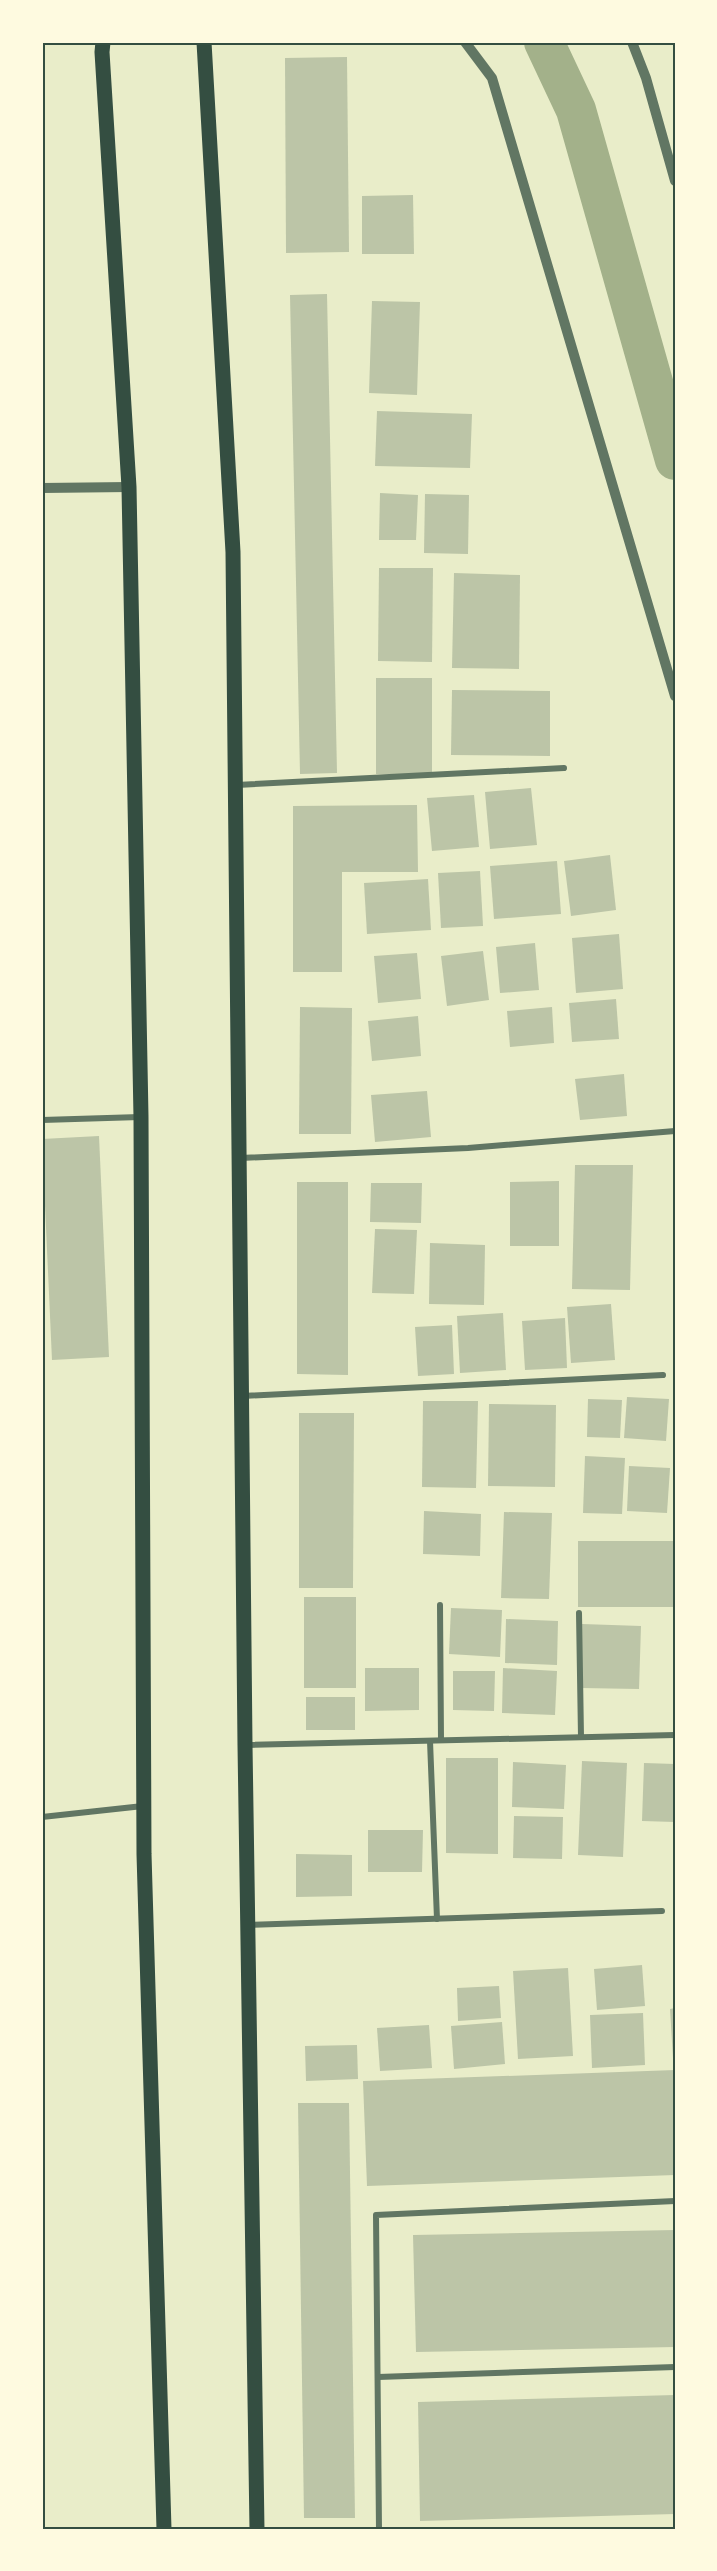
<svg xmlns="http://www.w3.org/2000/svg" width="717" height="2571" viewBox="0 0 717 2571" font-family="'Work Sans',sans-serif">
	<rect width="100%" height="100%" fill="#e9edc9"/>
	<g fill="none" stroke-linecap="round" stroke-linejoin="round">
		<path stroke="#a3b18a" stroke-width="40" d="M544 42 576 110 675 460"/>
	</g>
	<g fill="#bcc5a7">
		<path d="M347 57 349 252 286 253 285 58Z"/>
		<path d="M413 195 414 254H362V196Z"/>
		<path d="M327 294 337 773 300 774 290 295Z"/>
		<path d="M372 301 420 302 417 395 369 393Z"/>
		<path d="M377 411 472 414 470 468 375 466Z"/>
		<path d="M380 493 418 495 416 540H379Z"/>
		<path d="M425 494 469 495 468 554 424 553Z"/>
		<path d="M379 568H433L432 662 378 661Z"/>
		<path d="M454 573 520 575 519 669 452 668Z"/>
		<path d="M376 678H432V775L376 774Z"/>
		<path d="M452 690 550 691V756L451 755Z"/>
		<path d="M531 788 537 845 490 849 485 792Z"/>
		<path d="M474 795 479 847 432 851 427 798Z"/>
		<path d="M417 805 418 872H342V972H293V806Z"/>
		<path d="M610 855 616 910 571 916 564 861Z"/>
		<path d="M557 861 561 914 494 919 490 866Z"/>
		<path d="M480 871 483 926 441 928 438 873Z"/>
		<path d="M428 879 431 930 367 934 364 883Z"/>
		<path d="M619 934 623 989 576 993 572 938Z"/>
		<path d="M535 943 539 990 500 993 496 947Z"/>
		<path d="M483 951 489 1000 447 1006 441 956Z"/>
		<path d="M417 953 421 999 378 1003 374 956Z"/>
		<path d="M616 999 619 1039 572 1042 569 1003Z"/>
		<path d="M300 1007 352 1008 351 1134H299Z"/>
		<path d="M552 1007 554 1043 510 1047 507 1011Z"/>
		<path d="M418 1016 421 1056 372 1061 368 1021Z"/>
		<path d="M624 1074 627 1116 580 1120 575 1079Z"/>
		<path d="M427 1091 431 1137 375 1142 371 1095Z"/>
		<path d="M99 1136 109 1357 52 1360 42 1139Z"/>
		<path d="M575 1165H633L630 1290 572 1289Z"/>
		<path d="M559 1181V1246H510V1182Z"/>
		<path d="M297 1182H348V1375L297 1374Z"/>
		<path d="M371 1183H422L421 1223 370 1222Z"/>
		<path d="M375 1229 417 1230 414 1294 372 1293Z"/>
		<path d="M430 1243 485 1245 484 1305 429 1304Z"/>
		<path d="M611 1304 615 1360 571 1363 567 1307Z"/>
		<path d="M503 1313 506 1370 460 1373 457 1316Z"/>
		<path d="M565 1318 567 1368 525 1370 522 1321Z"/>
		<path d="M452 1325 454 1374 418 1376 415 1327Z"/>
		<path d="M627 1397 669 1399 666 1441 624 1438Z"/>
		<path d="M588 1399 622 1400 620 1438 587 1437Z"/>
		<path d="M423 1401H478L476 1488 422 1487Z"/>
		<path d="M489 1404 556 1405 555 1487 488 1486Z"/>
		<path d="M299 1413H354L353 1588H299Z"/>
		<path d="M585 1456 625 1458 622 1514 583 1513Z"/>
		<path d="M629 1466 670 1468 667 1513 627 1511Z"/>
		<path d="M424 1511 481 1514 480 1556 423 1554Z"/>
		<path d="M504 1512 552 1513 549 1599 501 1598Z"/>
		<rect x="578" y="1541" width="95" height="66"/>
		<rect x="304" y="1597" width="52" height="91"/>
		<path d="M451 1608 502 1610 500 1657 449 1654Z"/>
		<path d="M506 1619 558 1621 557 1665 505 1663Z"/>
		<path d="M582 1624 641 1626 639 1689 581 1688Z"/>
		<path d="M365 1668H419V1710L365 1711Z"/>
		<path d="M503 1668 557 1671 555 1715 502 1713Z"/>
		<path d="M453 1671H495L494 1711 453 1710Z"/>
		<rect x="306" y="1697" width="49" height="33"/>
		<path d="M446 1758H498V1854L446 1853Z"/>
		<path d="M582 1761 627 1763 623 1857 578 1855Z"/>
		<path d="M513 1762 566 1765 564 1809 512 1807Z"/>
		<path d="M644 1763 675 1764V1822L642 1821Z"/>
		<path d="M514 1816 563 1817 562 1859 513 1858Z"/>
		<path d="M368 1830H423L422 1872H368Z"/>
		<path d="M296 1854 352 1855V1896L296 1897Z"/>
		<path d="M642 1965 645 2006 597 2010 594 1969Z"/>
		<path d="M568 1968 573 2056 518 2059 513 1971Z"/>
		<path d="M499 1986 501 2018 458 2021 457 1988Z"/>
		<path d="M675 2008V2057L673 2058 670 2009Z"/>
		<path d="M643 2013 645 2065 592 2068 590 2015Z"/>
		<path d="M502 2022 505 2064 454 2069 451 2026Z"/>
		<path d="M429 2025 432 2068 380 2071 377 2028Z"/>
		<path d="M357 2045 358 2079 306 2081 305 2046Z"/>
		<path d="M675 2070V2175L367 2186 363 2081Z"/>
		<path d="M298 2103H349L355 2518H304Z"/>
		<path d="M675 2230V2347L416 2352 413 2235Z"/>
		<path d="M675 2395V2514L420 2521 418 2402Z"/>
	</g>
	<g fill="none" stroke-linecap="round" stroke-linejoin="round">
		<g stroke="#617663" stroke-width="6">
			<path d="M237 785 564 768"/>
			<path d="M42 1120 140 1117"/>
			<path d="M241 1158 468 1148 675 1131"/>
			<path d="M243 1396 663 1375"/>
			<path d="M440 1605 441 1740"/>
			<path d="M579 1613 581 1737"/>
			<path d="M430 1741 437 1919"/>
			<path d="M247 1745 675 1735"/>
			<path d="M42 1817 143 1806"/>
			<path d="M248 1925 662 1911"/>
			<path d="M378 2377 675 2367"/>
			<path d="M379 2529 376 2215 675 2201"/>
		</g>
		<g stroke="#617663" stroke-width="10">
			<path d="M465 42 492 78 675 696"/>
			<path d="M632 42 646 78 675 181"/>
			<path d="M42 488 129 487"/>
		</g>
		<g stroke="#344e41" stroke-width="15">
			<path d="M103 42 102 52 129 487 141 1117 144 1854 164 2529"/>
			<path d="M204 42 233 552 245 1745 257 2529"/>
		</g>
	</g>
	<rect width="717" height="2571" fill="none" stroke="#fefae0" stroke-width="87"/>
	<rect x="44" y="44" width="630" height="2484" fill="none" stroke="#344e41" stroke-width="2"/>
</svg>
